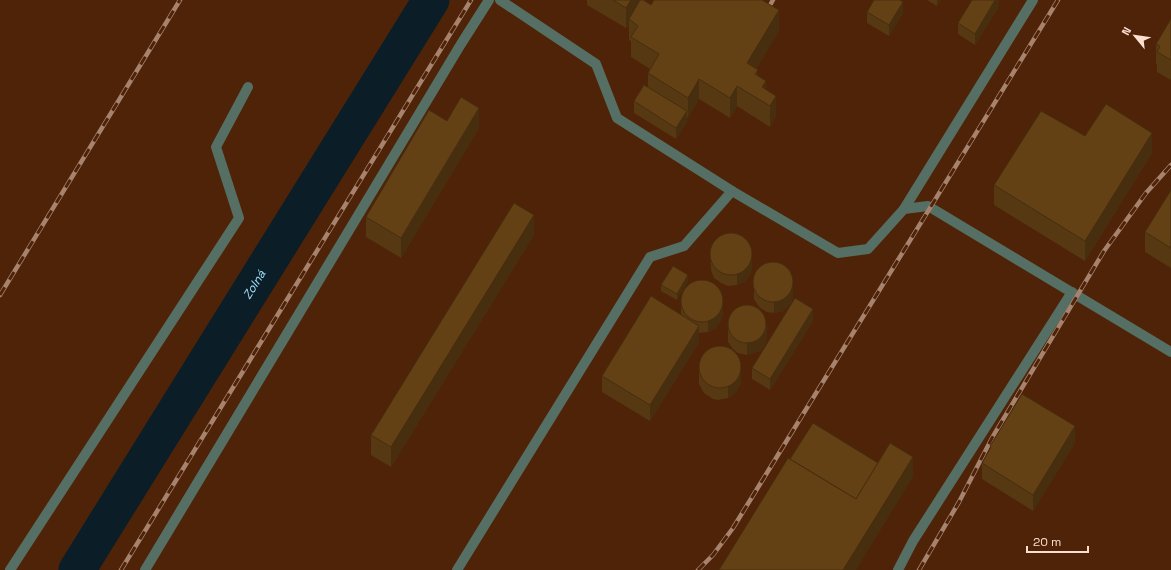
<svg xmlns="http://www.w3.org/2000/svg" width="1171" height="570" viewBox="0 0 1171 570" font-family="'Space Grotesk',sans-serif">
	<rect width="100%" height="100%" fill="#4f2308"/>
	<g fill="none" stroke-linecap="round" stroke-linejoin="round">
		<path stroke="#0b1e27" stroke-width="37" id="s1" d="M77 570 431 0"/>
		<g stroke="#556f64" stroke-width="10">
			<path d="M500 0 596 64 617 118 732 191 838 253 868 249 904 209 928 206 1171 352"/>
			<path d="M904 209 1033 0"/>
			<path d="M10 570 239 218 216 147 248 87"/>
			<path d="M145 570 461 44 489 0"/>
			<path d="M457 570 650 257 684 246 732 191"/>
			<path d="M898 570 913 541 1072 292"/>
		</g>
		<defs>
			<g id="rail">
				<path d="M765 14 773 0"/>
				<path d="M0 295 180 0"/>
				<path d="M121 570 471 0"/>
				<path d="M698 570 713 555 733 528 1058 0"/>
				<path d="M919 570 959 502 992 438 1104 251 1146 193 1171 165"/>
			</g>
		</defs>
		<use href="#rail" stroke="#a7836e" stroke-width="4.5"/>
		<use href="#rail" stroke="#4f2308" stroke-width="3" stroke-dasharray="9" stroke-linecap="butt"/>
	</g>
	<g fill="#563812">
		<path d="M587 0H644L651 5 779 31 756 69 758 76 766 90 776 116 770 127 737 106 730 118 699 99 688 118 687 117V122L676 139 634 113V101L648 87V73L650 69 631 57V41L629 40V25L626 28 587 5Z"/>
		<path d="M927 0H941L937 6Z"/>
		<path d="M999 0V6L975 45 958 34V23Z"/>
		<path d="M867 12 903 13 889 36 867 23Z"/>
		<path d="M1171 19V80L1157 72V64H1156V44Z"/>
		<path d="M447 121 479 128 401 258 366 237V217Z"/>
		<path d="M1085 136 1152 153 1085 261 994 205V185Z"/>
		<path d="M1171 190V268L1145 252V232Z"/>
		<path d="M534 235 391 467 371 455V435Z"/>
		<path d="M710 251 752 268 750 275 744 282 737 285 728 286 721 283 714 278 711 270Z"/>
		<path d="M793 278V297L791 304 783 311 774 313 767 312 759 307 754 299V280Z"/>
		<path d="M688 281 677 300 661 291V285Z"/>
		<path d="M681 298 723 315 720 322 715 329 708 332 699 333V342L650 421 602 392V376L681 315Z"/>
		<path d="M813 321 770 390 752 379V368Z"/>
		<path d="M728 325 767 335 765 345 760 351 747 355 738 353 733 349 728 342Z"/>
		<path d="M699 363 741 378V383L736 392 728 398 718 400 713 399 704 393 699 384Z"/>
		<path d="M1075 443 1033 511 982 479V463L990 450V446Z"/>
	</g>
	<g fill="#462e0f">
		<path d="M631 0H644L629 19V25L626 28V8Z"/>
		<path d="M937 0H941L937 6Z"/>
		<path d="M995 0H999V6L975 45V34Z"/>
		<path d="M903 2V13L889 36V25Z"/>
		<path d="M779 10V31L747 84V63Z"/>
		<path d="M699 79V99L688 118V98Z"/>
		<path d="M766 81V101L762 87Z"/>
		<path d="M737 86V106L730 118V98Z"/>
		<path d="M776 96V116L770 127V106Z"/>
		<path d="M479 108V128L401 258V238Z"/>
		<path d="M687 111V122L676 139V128Z"/>
		<path d="M1152 133V153L1085 261V241Z"/>
		<path d="M534 215V235L391 467V447Z"/>
		<path d="M752 256V268L750 275 744 282 737 285V274Z"/>
		<path d="M688 275V281L677 300V294Z"/>
		<path d="M793 286V297L791 304 783 311 774 313V302Z"/>
		<path d="M723 304V315L720 322 715 329 708 332V321Z"/>
		<path d="M813 309V321L770 390V379Z"/>
		<path d="M767 324V335L765 345 760 351 747 355V344Z"/>
		<path d="M699 326V342L650 421V405Z"/>
		<path d="M741 366V383L736 392 728 398V387Z"/>
		<path d="M1075 426V443L1033 511V495Z"/>
		<path d="M913 457V477L856 570H843Z"/>
	</g>
	<g fill="#644115" stroke="#462e0f">
		<path d="M613 0H631L626 8Z"/>
		<path d="M640 0H643L651 5 654 0H762L779 10 747 63 758 70 755 74 766 81 762 87 776 96 770 106 737 86 730 98 699 79 688 98 648 73 659 54 631 37 638 26 629 19Z"/>
		<path d="M874 0H900L903 2 889 25 867 12Z"/>
		<path d="M972 0H995L975 34 958 23Z"/>
		<path d="M1171 19V60L1157 52 1160 46 1156 44Z"/>
		<path d="M644 85 687 111 676 128 634 101Z"/>
		<path d="M461 97 479 108 401 238 366 217 429 110 447 121Z"/>
		<path d="M1106 104 1152 133 1085 241 994 185 1041 111 1085 136Z"/>
		<path d="M1171 190V248L1145 232Z"/>
		<path d="M514 203 534 215 391 447 371 435Z"/>
		<circle cx="731" cy="254" r="21"/>
		<circle cx="773" cy="282" r="20"/>
		<path d="M673 266 688 275 677 294 661 285Z"/>
		<circle cx="702" cy="301" r="21"/>
		<path d="M651 296 699 326 650 405 602 376Z"/>
		<path d="M795 298 813 309 770 379 752 368Z"/>
		<circle cx="747" cy="324" r="19"/>
		<circle cx="720" cy="367" r="21"/>
		<path d="M1022 394 1075 426 1033 495 982 463 991 447 990 446Z"/>
		<path d="M813 423 878 463 856 499 790 459Z"/>
		<path d="M890 443 913 457 843 570H719L788 458 856 499Z"/>
	</g>
	<g text-anchor="middle" dominant-baseline="central" stroke-width="3" stroke-linejoin="round" paint-order="stroke">
		<g font-size="12" font-style="italic" fill="#a3e0fc" stroke="#4f2308">
			<text stroke="none"><textPath href="#s1" startOffset="336">Zolná</textPath></text>
		</g>
	</g>
	<g transform="translate(1135 36) rotate(299)" stroke="#4f2308" stroke-width="3" paint-order="stroke">
	<path d="M0-3L7 15L0 10L-7 15Z" fill="#fcdfd0"/>
	<text y="-6" font-size="11" font-weight="bold" text-anchor="middle" fill="#fcdfd0">N</text>
	</g>
	<path d="M1027 546v6h61v-6" fill="none" stroke="#fcdfd0" stroke-width="2"/>
	<text x="1033" y="546" font-size="12" fill="#fcdfd0" stroke="#4f2308" stroke-width="3" paint-order="stroke">20 m</text>
</svg>
